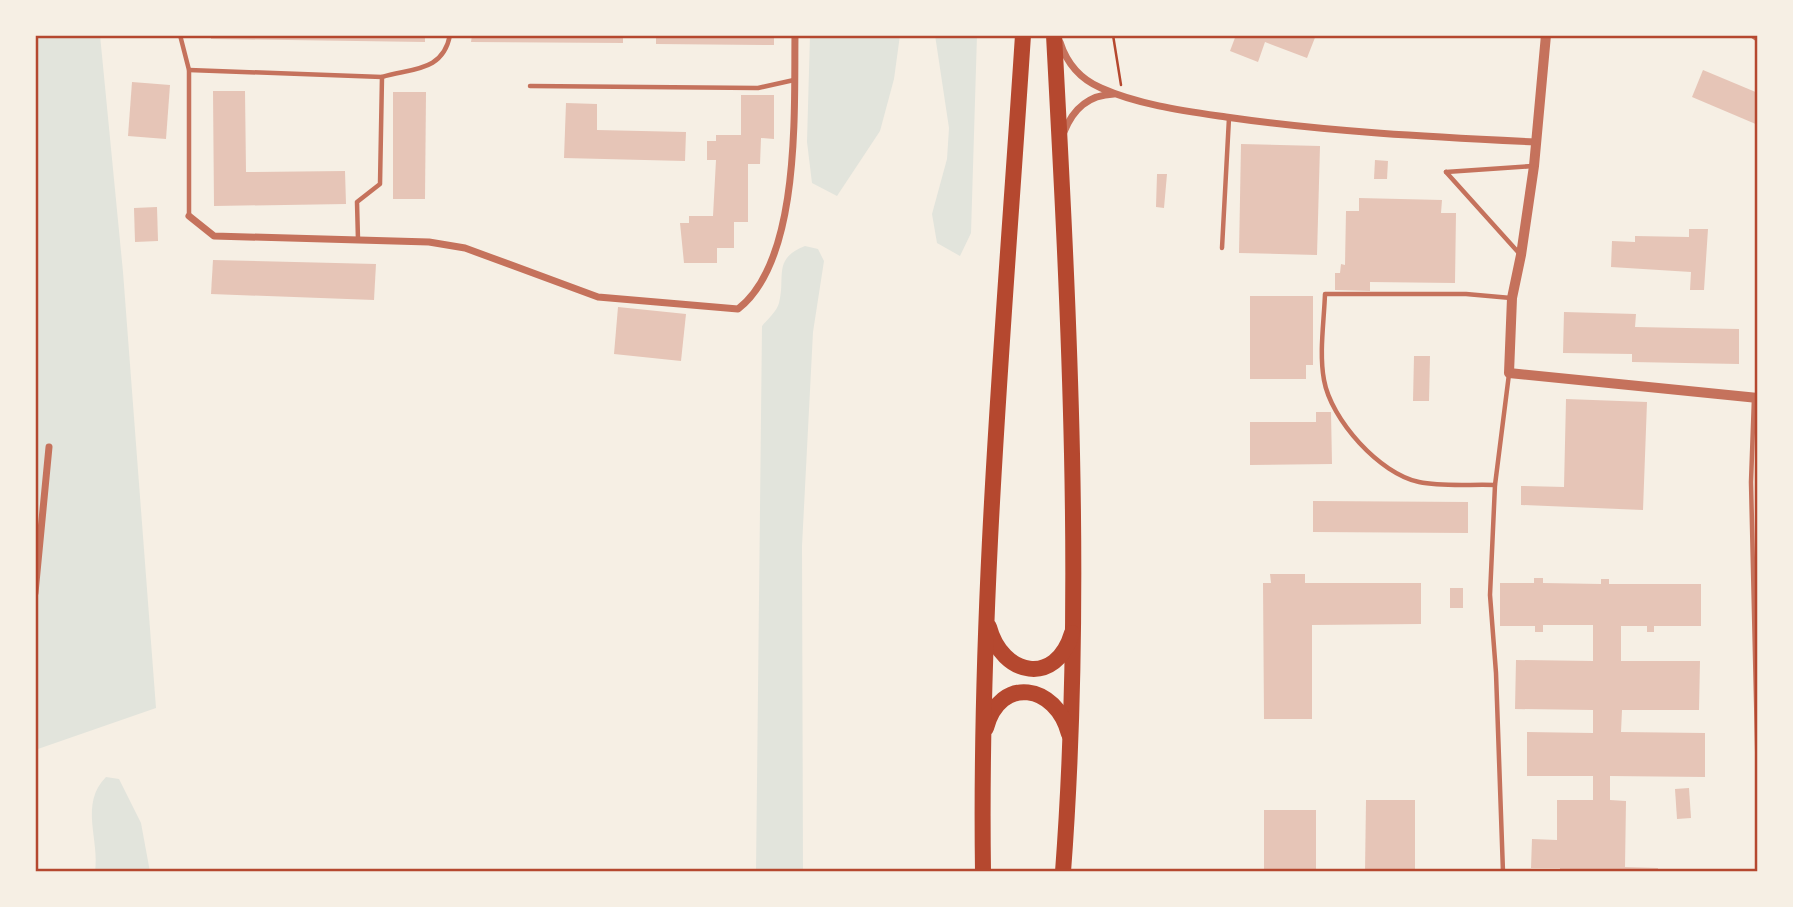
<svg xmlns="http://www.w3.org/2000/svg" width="1793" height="907" viewBox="0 0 1793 907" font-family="'Work Sans',sans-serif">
	<rect width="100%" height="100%" fill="#f6efe4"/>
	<g fill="#e2e4dc">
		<path d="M35 35H100L123 272 156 708 35 750Z"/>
		<path d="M810 35H900L894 79 880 131 837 196 812 183 807 142Z"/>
		<path d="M935 35H977L971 233 960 256 937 243 932 214 947 159 949 128Z"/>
		<path d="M805 246 818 249 824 261 813 332 802 546 803 872H756L762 326C767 320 777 311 779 303 786 277 772 259 805 246Z"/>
		<path d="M106 777 119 779 141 823 150 872H95C100 840 79 804 106 777Z"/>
	</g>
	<g fill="#e6c5b7">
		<path d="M211 35H425V42L211 39Z"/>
		<path d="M472 35H623V43L471 42Z"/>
		<path d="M656 35H774V45L656 44Z"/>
		<path d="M1236 35H1316L1307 58 1265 42 1258 62 1230 51Z"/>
		<path d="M1703 70 1758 93V125L1692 97Z"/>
		<path d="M132 82 170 85 166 139 128 136Z"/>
		<path d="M213 91H245L246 172 345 171 346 204 214 206Z"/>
		<path d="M393 92H426L425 199H393Z"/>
		<path d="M741 95H774V139L761 138 760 164H748V222H734V248H717V263H684L680 223H689V216H713L716 160H707V141H716V135H741Z"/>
		<path d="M566 103 597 104V130L686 132 685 161 564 158Z"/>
		<path d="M1241 144 1320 146 1317 255 1239 253Z"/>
		<path d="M1375 160 1388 161 1387 179H1374Z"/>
		<path d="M1157 174H1167L1164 208 1156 207Z"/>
		<path d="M1359 198 1442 200 1441 213H1456L1455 283 1370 282V291L1335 290V273H1340L1341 264 1345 265 1346 211H1359Z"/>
		<path d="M157 207 158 241 135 242 134 208Z"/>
		<path d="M1689 229H1708L1704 290H1690L1691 272 1611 267 1612 241 1635 242V236L1689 237Z"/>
		<path d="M213 260 376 264 374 300 211 294Z"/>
		<path d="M1250 296H1313V365H1306V379H1250Z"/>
		<path d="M618 307 686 314 681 361 614 354Z"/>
		<path d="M1564 312 1636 314 1635 327 1739 329V364L1632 362V354L1563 353Z"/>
		<path d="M1414 356H1430L1429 401H1413Z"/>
		<path d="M1566 399 1647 402 1643 510 1521 505V486L1564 487Z"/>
		<path d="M1316 412H1331L1332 464 1250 465V422H1316Z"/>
		<path d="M1313 501 1468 502V533L1313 532Z"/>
		<path d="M1270 574H1305V583H1421V624L1312 625V719H1264L1263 583H1271Z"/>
		<path d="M1534 578H1543V583L1601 584V579H1609V584H1701V626H1654V632H1647V626H1621V661H1700L1699 710H1622L1621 732 1705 733V777L1610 776V800L1626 801 1625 867 1658 868V872H1560V868H1531L1532 839 1557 840V800H1593V776H1527V732L1593 733V710L1515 709 1516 660 1593 661V625H1543V632H1535V626H1500V583H1534Z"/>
		<rect x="1450" y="588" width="13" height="20"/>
		<path d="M1689 788 1691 818 1677 819 1675 789Z"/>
		<path d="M1366 800H1415V872H1365Z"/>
		<rect x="1264" y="810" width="52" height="62"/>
	</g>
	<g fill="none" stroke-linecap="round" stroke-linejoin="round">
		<path stroke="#b5482f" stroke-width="2.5" d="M1113 35 1121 85"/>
		<g stroke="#c5725c" stroke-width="4.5">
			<path d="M180 35 189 70V216"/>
			<path d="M1751 35 1758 40"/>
			<path d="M189 70 382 77"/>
			<path d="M530 86 758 88 794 80"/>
			<path d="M1446 172 1518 252"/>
			<path d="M1446 172 1533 166"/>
			<path d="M358 240 357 202 380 184 382 77C412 68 443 72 450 35"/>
			<path d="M1222 248 1229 118"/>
			<path d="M1754 398 1751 482 1758 784"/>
			<path d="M1495 485C1471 484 1443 487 1419 482 1380 474 1331 420 1324 380 1319 353 1324 322 1325 294H1466L1511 298"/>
			<path d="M1503 872 1496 673 1490 595 1495 485 1509 374"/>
		</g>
		<g stroke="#c5725c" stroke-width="7">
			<path d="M1060 42C1067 64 1080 79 1101 88 1139 105 1185 111 1226 117 1329 132 1432 137 1536 142"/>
			<path d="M1064 132C1073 109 1088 95 1114 94"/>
			<path d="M189 216 214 236 429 242 465 248 598 297 738 309C801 260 794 110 795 35"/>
			<path d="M35 593 49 447"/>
		</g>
		<path stroke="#c5725c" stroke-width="10" d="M1546 35 1534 166 1521 255 1512 298 1509 373 1758 398"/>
		<g stroke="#b5482f" stroke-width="16">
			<path d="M1054 35C1069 314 1084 594 1063 872"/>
			<path d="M989 627C1002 676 1056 687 1072 633"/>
			<path d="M986 728C1000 675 1056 684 1069 734"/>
			<path d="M983 872C979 593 1005 313 1023 35"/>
		</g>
	</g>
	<rect width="1793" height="907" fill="none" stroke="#f6efe4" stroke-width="74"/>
	<rect x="37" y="37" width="1719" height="833" fill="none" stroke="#b5482f" stroke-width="2.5"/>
</svg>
